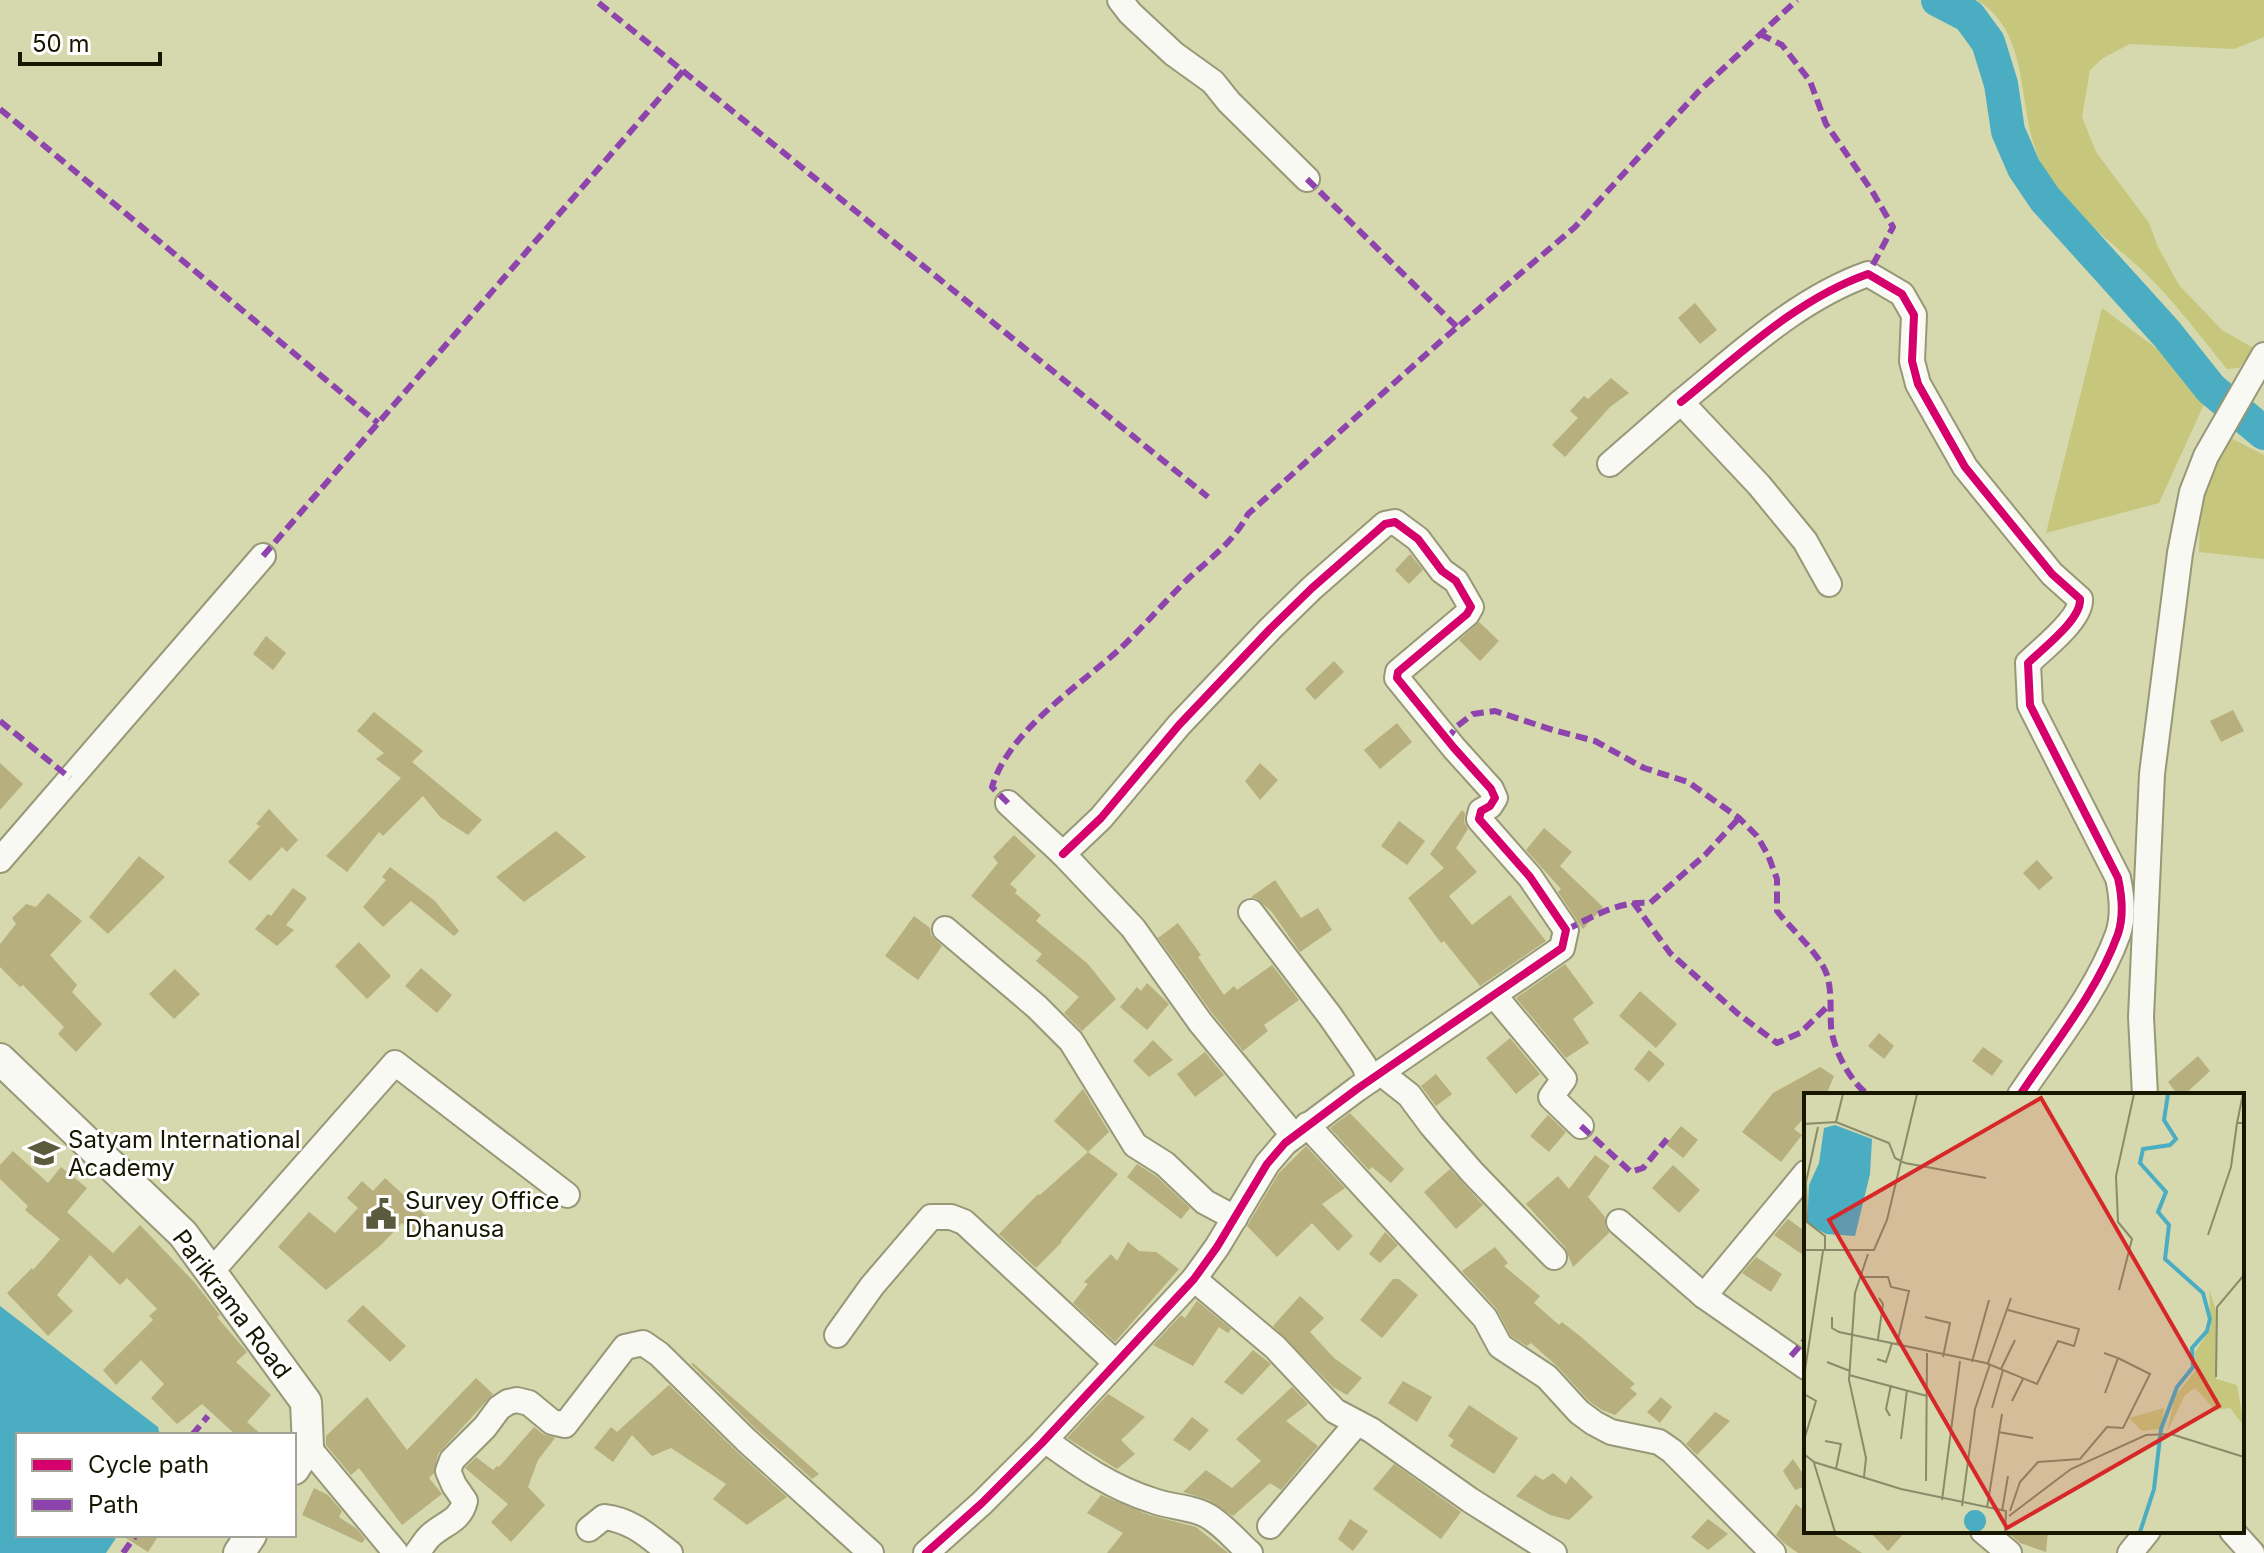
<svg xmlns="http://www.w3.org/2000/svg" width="2264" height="1553" viewBox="0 0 2264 1553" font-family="Inter,sans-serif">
	<rect width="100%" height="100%" fill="#d6d8ae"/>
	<g fill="#c6c77d">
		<path d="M1977 0H2264V37L2234 49 2130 44 2103 58 2090 70 2082 117 2096 152 2149 223 2158 247 2179 285 2222 330 2255 349 2239 368 2227 369C2204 341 2181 310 2156 284 2118 244 2069 216 2042 165 2015 112 2034 35 1977 0Z"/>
		<path d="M2102 308 2211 389 2159 503 2046 533Z"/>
		<path d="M2231 438 2264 455V559L2199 552 2200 512 2209 476Z"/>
	</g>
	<path fill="#4aadc2" d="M0 1306 158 1427 160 1435H18V1535H118L106 1553H0Z"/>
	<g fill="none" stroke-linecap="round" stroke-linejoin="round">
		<path stroke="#4aadc2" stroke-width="34" d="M1938 0 1969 16 1988 42 2001 84 2008 131 2024 168 2045 199 2167 334 2211 389 2264 433"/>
	</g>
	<g fill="#b7af7d">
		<path d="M1695 303 1717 330 1700 344 1678 318Z"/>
		<path d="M1611 378 1629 393 1610 407 1565 457 1552 445 1578 418 1570 411 1584 396 1588 399Z"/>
		<path d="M1410 554 1423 570 1409 584 1395 570Z"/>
		<path d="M1479 622 1499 641 1480 661 1459 640Z"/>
		<path d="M266 636 286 653 273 670 253 654Z"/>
		<path d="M1334 661 1344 672 1315 700 1305 689Z"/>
		<path d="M2233 710 2244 731 2221 742 2210 721Z"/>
		<path d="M374 712 423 751 412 762 482 820 468 835 440 817 423 796 383 836 379 832 347 872 326 856 401 778 376 759 384 753 357 731Z"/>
		<path d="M1397 723 1412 742 1380 769 1364 750Z"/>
		<path d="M0 763 23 784 0 810Z"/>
		<path d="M1260 763 1278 780 1260 800 1245 781Z"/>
		<path d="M269 809 298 840 287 852 282 847 250 881 228 862 260 826 256 824Z"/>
		<path d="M1462 810 1465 813 1464 822 1468 829 1456 848 1477 872 1449 896 1472 925 1510 895 1546 941 1480 986 1444 941 1441 943 1408 898 1444 868 1430 854Z"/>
		<path d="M1399 821 1425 841 1407 865 1381 846Z"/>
		<path d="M1544 828 1572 852 1560 866 1603 907 1583 929 1558 892 1561 889 1526 850Z"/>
		<path d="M556 831 586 857 524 902 496 877Z"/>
		<path d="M1014 835 1036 856 1010 884 1017 890 1015 893 1041 915 1036 921 1088 964 1116 999 1082 1031 1064 1013 1079 997 1036 961 1042 954 971 896 998 863 993 857Z"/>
		<path d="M139 856 165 877 108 934 89 917Z"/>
		<path d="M2037 860 2053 878 2039 890 2023 873Z"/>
		<path d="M390 867 435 901 459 931 454 936 411 901 383 927 363 907 386 880 382 877Z"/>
		<path d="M1275 880 1301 918 1318 908 1332 930 1300 952 1272 912 1257 899 1251 897Z"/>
		<path d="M293 888 307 898 286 925 294 930 277 946 255 929 268 914 271 916Z"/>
		<path d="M48 893 82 921 50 955 77 985 72 992 102 1024 76 1052 58 1034 64 1027 23 985 20 987 0 967V944L16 924 12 918 26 904 36 907Z"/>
		<path d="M914 916 930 928 931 935 942 946 918 980 885 956Z"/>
		<path d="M1178 923 1201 955 1198 957 1224 995 1234 986 1237 990 1272 965 1299 1000 1264 1025 1268 1031 1243 1051 1212 1013 1158 938Z"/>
		<path d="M359 942 391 976 367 999 335 966Z"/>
		<path d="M1565 964 1594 1003 1573 1019 1589 1043 1566 1058 1516 998Z"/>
		<path d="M421 968 452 995 437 1013 405 986Z"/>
		<path d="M175 969 200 994 174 1019 149 994Z"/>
		<path d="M1147 983 1169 1004 1147 1030 1120 1007 1137 987 1141 991Z"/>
		<path d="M1640 991 1677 1024 1656 1048 1619 1016Z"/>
		<path d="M1879 1033 1894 1046 1884 1059 1868 1046Z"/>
		<path d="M1510 1038 1540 1074 1516 1094 1486 1058Z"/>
		<path d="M1153 1040 1173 1060 1149 1077 1133 1061Z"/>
		<path d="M1983 1047 2003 1061 1992 1076 1972 1061Z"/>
		<path d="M1649 1050 1665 1064 1649 1082 1634 1069Z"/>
		<path d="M1205 1052 1224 1075 1195 1097 1177 1074Z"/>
		<path d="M2198 1056 2210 1071 2184 1095H2178L2168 1082Z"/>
		<path d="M1820 1067 1834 1076 1826 1095H1806V1116L1794 1129 1802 1135 1781 1162 1742 1132 1773 1093Z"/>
		<path d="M1436 1074 1452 1094 1436 1106 1421 1086Z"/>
		<path d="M1083 1089 1109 1132 1088 1152 1054 1121Z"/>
		<path d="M1350 1113 1404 1169 1391 1183 1372 1167 1369 1170 1330 1128Z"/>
		<path d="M1548 1115 1566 1132 1549 1152 1530 1136Z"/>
		<path d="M1681 1126 1698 1140 1683 1158 1666 1144Z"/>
		<path d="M1306 1146 1345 1188 1322 1204 1353 1236 1338 1251 1312 1223 1277 1257 1247 1226 1279 1173Z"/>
		<path d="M13 1151 48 1183 61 1167 87 1188 67 1212 113 1253 140 1225 194 1282 220 1315 217 1317 247 1352 236 1362 271 1395 247 1422 262 1435H236L202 1404 177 1424 151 1398 164 1384 141 1360 116 1385 103 1370 153 1320 149 1316 157 1309 127 1278 120 1285 90 1255 57 1295 73 1311 48 1336 7 1293 32 1268 33 1270 60 1239 25 1210 28 1206 0 1179V1165Z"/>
		<path d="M1088 1152 1118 1174 1061 1241 1062 1242 1036 1268 999 1234 1038 1194 1040 1195Z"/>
		<path d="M1595 1155 1610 1166 1588 1197 1605 1217V1226L1609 1233 1573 1267 1565 1247 1526 1204 1558 1176 1569 1189Z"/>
		<path d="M1137 1164 1156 1176 1190 1208 1181 1219 1127 1177Z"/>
		<path d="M1673 1165 1700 1190 1679 1213 1652 1188Z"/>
		<path d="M1450 1169 1483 1205 1456 1229 1424 1192Z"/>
		<path d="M385 1178 435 1224 419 1240 402 1223 381 1245 326 1290 278 1247 309 1212 335 1233 358 1208 347 1198 362 1181 373 1191Z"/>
		<path d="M1788 1219 1806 1232V1257L1774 1235Z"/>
		<path d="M1385 1232 1398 1245 1380 1263 1369 1254Z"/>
		<path d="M1128 1242 1139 1251 1156 1252 1179 1269 1115 1342 1073 1303 1088 1284 1084 1282 1111 1254 1117 1261Z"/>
		<path d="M1495 1247 1508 1263 1504 1266 1540 1296 1534 1303 1559 1325 1562 1322 1580 1336 1635 1384 1630 1388 1637 1394 1615 1415 1602 1410 1589 1401 1558 1367 1531 1343 1527 1346 1511 1336 1496 1308 1462 1271Z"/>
		<path d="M1756 1257 1782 1274 1771 1292 1742 1273Z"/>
		<path d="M1393 1279H1399L1418 1295 1382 1338 1360 1320Z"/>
		<path d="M1300 1296 1324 1318 1310 1332 1334 1358 1362 1378 1347 1395 1333 1387 1273 1326Z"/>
		<path d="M1197 1301 1231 1329 1228 1333 1219 1327 1193 1366 1153 1345 1181 1315 1185 1318Z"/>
		<path d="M363 1305 406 1346 390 1362 347 1321Z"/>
		<path d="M1253 1350 1271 1364 1242 1395 1224 1382Z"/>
		<path d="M693 1363 819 1474 812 1479 756 1429 691 1364Z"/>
		<path d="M476 1378 493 1394 438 1454 434 1473 429 1478 442 1494 402 1525 359 1468 351 1475 326 1445V1436L367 1397 407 1450Z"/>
		<path d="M1403 1381 1432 1397 1417 1422 1388 1403Z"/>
		<path d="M669 1385 736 1451 787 1497 747 1525 713 1499 726 1484 671 1448 652 1456 632 1435 613 1462 594 1448 611 1427 617 1432Z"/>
		<path d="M1292 1387 1308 1404 1286 1421 1318 1446 1281 1490 1270 1483 1233 1516 1209 1500 1183 1492 1206 1470 1232 1488 1261 1461 1236 1439Z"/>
		<path d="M1108 1394 1145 1417 1121 1440 1135 1454 1117 1469 1067 1438Z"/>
		<path d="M1661 1397 1672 1407 1660 1423 1647 1412Z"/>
		<path d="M1469 1405 1518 1438 1494 1474 1450 1446 1454 1440 1448 1436Z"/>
		<path d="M1715 1412 1730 1421 1697 1455 1686 1444Z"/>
		<path d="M1192 1417 1209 1430 1190 1451 1173 1440Z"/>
		<path d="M534 1427 543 1434 555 1438 538 1460 528 1487 545 1505 511 1542 491 1522 508 1504 465 1468 476 1457 493 1470 497 1466 499 1467Z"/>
		<path d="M1793 1459 1806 1478V1486L1795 1490 1783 1471Z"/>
		<path d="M1394 1464 1461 1512 1441 1539 1373 1489Z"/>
		<path d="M1553 1473 1566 1484 1571 1476 1593 1497 1569 1520 1550 1515 1516 1496 1535 1475 1543 1480Z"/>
		<path d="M314 1488 328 1495 342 1511 339 1517 357 1529 365 1539 362 1543 302 1515Z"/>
		<path d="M1101 1495 1149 1515 1196 1527 1228 1553H1107L1123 1533 1087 1513Z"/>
		<path d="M1796 1504 1806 1512V1531H1829L1862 1553H1798L1784 1543 1776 1535Z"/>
		<path d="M1350 1519 1368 1531 1353 1551 1338 1539Z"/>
		<path d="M1708 1519 1728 1534 1708 1550 1691 1537Z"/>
		<path d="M1869 1531H1906L1888 1551Z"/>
		<path d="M2006 1531H2048L2046 1552 2020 1543Z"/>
		<path d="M121 1535H159L148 1552Z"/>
	</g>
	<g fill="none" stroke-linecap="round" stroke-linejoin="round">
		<defs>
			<g id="minor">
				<path d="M1120 0 1130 13 1174 54 1213 82 1229 102 1307 179"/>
				<path d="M1681 402C1739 355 1797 299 1868 274L1902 294 1914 315 1912 361 1918 384 1965 467 2052 574 2080 599C2082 619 2042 649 2028 663L2030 705 2118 878C2122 896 2124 916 2118 934 2097 992 2054 1044 2020 1095"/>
				<path d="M1610 464 1681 402 1759 485 1805 541 1829 584"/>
				<path d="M1008 803 1063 854 1133 928 1200 1022 1294 1136"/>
				<path d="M0 860 263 556"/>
				<path d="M1251 912 1330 1016 1364 1065 1370 1080"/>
				<path d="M945 929 1037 1007 1071 1041 1135 1145 1165 1164 1205 1202 1235 1218"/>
				<path d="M1494 995 1564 1079 1551 1097 1581 1126"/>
				<path d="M1381 1073 1409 1095 1432 1126 1472 1172 1554 1257"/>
				<path d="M2145 1095 2141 1017 2152 774 2180 553 2192 492 2206 456 2264 355"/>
				<path d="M1307 1125 1485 1318 1500 1346 1547 1377 1579 1412 1594 1423 1611 1432 1659 1442 1672 1451 1773 1553"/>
				<path d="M1619 1222 1704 1296 1806 1367"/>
				<path d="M211 1272 395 1063 567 1195"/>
				<path d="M1194 1279 1275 1347 1335 1411 1371 1430 1470 1500 1554 1553"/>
				<path d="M1704 1296 1806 1173"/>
				<path d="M837 1335 872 1286 931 1217H951L964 1222 1116 1363"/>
				<path d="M1045 1440C1079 1465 1112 1488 1154 1501 1170 1507 1193 1507 1208 1516 1225 1526 1236 1541 1250 1553"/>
				<path d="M308 1447 396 1553"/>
				<path d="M1270 1526 1357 1423"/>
				<path d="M589 1529 604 1517C632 1520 649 1537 670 1553"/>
				<path d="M1983 1531 2009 1553"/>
				<path d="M2232 1531 2252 1553"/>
				<path d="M417 1553C421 1548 425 1541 429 1537 443 1523 460 1522 465 1501L454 1485 448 1471 452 1460 485 1427 499 1408 508 1402 517 1400 529 1403 552 1422 565 1425 625 1347 643 1343 659 1354 746 1440 871 1553"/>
				<path d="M926 1553 982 1503 1042 1443 1194 1279 1217 1247 1267 1164 1285 1143 1357 1089 1562 948 1566 930 1530 877 1479 819 1481 811 1490 806 1495 798 1491 789 1454 748 1397 678 1398 672 1467 614 1471 607 1456 581 1442 571 1418 539 1395 522 1385 524 1312 588 1270 629 1179 725 1101 818 1063 854"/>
				<path d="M2130 1553 2148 1531"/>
			</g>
			<g id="major">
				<path d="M0 1059 183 1234 306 1402 308 1447 294 1469"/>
				<path d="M239 1553 251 1535"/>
			</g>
		</defs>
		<use href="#minor" stroke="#979877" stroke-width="28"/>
		<use href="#major" stroke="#979877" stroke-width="34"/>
		<use href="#minor" stroke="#f9f9f3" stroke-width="24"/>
		<use href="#major" stroke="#f9f9f3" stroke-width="30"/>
		<g stroke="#8e44ad" stroke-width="6" stroke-dasharray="12 6" stroke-linecap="butt">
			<path d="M1760 34 1782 45 1810 81 1826 124 1872 191 1893 227 1868 274"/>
			<path d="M683 71 1208 497"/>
			<path d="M0 109 378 423"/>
			<path d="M1307 179 1457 327"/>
			<path d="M263 556 683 71 595 0"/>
			<path d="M0 721 70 778"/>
			<path d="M1447 740 1456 727 1473 714 1495 711 1553 730 1595 741 1644 768 1688 782 1739 818 1757 836 1768 855 1777 879V911C1791 929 1820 954 1827 975 1832 992 1830 1009 1831 1026 1832 1047 1851 1084 1869 1095"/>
			<path d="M1008 803 992 787C1009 730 1078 687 1121 648 1145 625 1166 600 1190 577 1211 558 1235 540 1248 514L1441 341 1575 227 1698 92 1797 0"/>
			<path d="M1633 902 1670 953 1737 1013 1777 1043 1800 1033 1831 1003"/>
			<path d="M1566 930C1594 916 1618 901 1650 903L1705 855 1739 818"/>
			<path d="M1581 1126 1631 1172 1643 1168 1667 1139"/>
			<path d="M1791 1356 1806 1339"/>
			<path d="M192 1435 208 1416"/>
			<path d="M123 1553 136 1535"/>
		</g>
		<defs>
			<g id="cycleway">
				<path d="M1681 402C1739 355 1797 299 1868 274L1902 294 1914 315 1912 361 1918 384 1965 467 2052 574 2080 599C2082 619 2042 649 2028 663L2030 705 2118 878C2122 896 2124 916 2118 934 2097 992 2054 1044 2020 1095"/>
				<path d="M926 1553 982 1503 1042 1443 1194 1279 1217 1247 1267 1164 1285 1143 1357 1089 1562 948 1566 930 1530 877 1479 819 1481 811 1490 806 1495 798 1491 789 1454 748 1397 678 1398 672 1467 614 1471 607 1456 581 1442 571 1418 539 1395 522 1385 524 1312 588 1270 629 1179 725 1101 818 1063 854"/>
			</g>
		</defs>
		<use href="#cycleway" stroke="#fff" stroke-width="13"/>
		<use href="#cycleway" stroke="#d6006c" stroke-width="8"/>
	</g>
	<defs>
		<symbol id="school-bare" viewBox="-9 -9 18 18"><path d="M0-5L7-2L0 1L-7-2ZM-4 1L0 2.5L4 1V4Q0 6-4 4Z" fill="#5a5b3d" stroke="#fff" stroke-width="2.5" paint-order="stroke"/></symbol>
		<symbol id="civic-bare" viewBox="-9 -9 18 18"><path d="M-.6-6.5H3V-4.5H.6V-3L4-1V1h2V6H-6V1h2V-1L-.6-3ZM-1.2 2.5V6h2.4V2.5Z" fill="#5a5b3d" stroke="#fff" stroke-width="2.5" paint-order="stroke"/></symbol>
	</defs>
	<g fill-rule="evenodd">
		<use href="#school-bare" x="22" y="1131" width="44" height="44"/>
		<use href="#civic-bare" x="359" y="1192" width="44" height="44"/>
	</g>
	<g text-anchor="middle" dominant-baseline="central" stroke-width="6" stroke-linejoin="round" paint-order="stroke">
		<g font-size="24" fill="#171700" stroke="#fff" text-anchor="start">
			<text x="68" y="1139">Satyam International<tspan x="68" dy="28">Academy</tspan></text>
			<text x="405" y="1200">Survey Office<tspan x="405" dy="28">Dhanusa</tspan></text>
		</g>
		<g font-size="24" fill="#171700" stroke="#fff">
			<text transform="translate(232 1304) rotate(53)">Parikrama Road</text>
		</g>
	</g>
	<g transform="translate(1804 1093)">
		<rect width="440" height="440" fill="#d6d8ae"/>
		<path d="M405 196 413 220 412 286 433 292 440 333 426 315 411 317 391 295 381 302 363 339 371 303 392 277 391 259 407 235ZM360 315 357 336 338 338 325 325Z" fill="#c6c77d"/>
		<path d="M31 32 68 46 66 81 51 143 22 141 3 130 5 92 15 70 20 35ZM160 428a11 11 0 1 1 22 0a11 11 0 1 1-22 0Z" fill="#4aadc2"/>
		<path fill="none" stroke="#4aadc2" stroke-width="4" d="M336 439 350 396 357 336 373 294 389 274 388 255 403 238 406 226 399 200 361 166 365 132 354 119 362 99 336 70 339 56 366 52 372 46 360 27 364 1"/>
		<path fill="none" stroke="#8a8b68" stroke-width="2" d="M439 1 433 30H440M32 29 39 1M0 31 32 29 85 50 91 65 101 70 182 85M14 34 2 89 3 129 21 143V157M404 142 427 74 433 30M0 157H70L83 127 113 1M56 184H84L87 194 105 198 93 251M315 197 328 146 314 129 312 83 330 1M28 224V235L35 239 182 270 233 291 254 248 270 253 275 236 204 217M121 224 146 230 139 264M74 246 79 211 75 205M300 260 314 265 301 300M73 266 82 269 88 250M23 269 46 278M168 269 185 207M184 270 207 205M197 276 211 247M45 282 123 303M0 284 19 158M412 284 413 214 440 182M0 301 12 308 0 347M208 308 219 286M188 315 199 277M86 323 82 316 87 292M194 339 229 345M97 346 103 297M21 348 37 351 32 376M0 361 10 369 97 396 202 418 201 439M10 370 31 439M60 384 62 365 45 287 51 200 64 161M122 388 123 260M138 407 156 268M158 413 171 316 186 271M183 415 198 321M198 418 204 383M206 418 216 389 234 369 276 366 303 334 319 335 346 281 314 265M205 423 267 376 342 342 367 341 440 364"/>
		<path fill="#d62828" fill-opacity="0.15" stroke="#d62828" stroke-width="4" d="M237 5 415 313 203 435 25 127Z"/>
		<rect width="440" height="440" fill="none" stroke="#171700" stroke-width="4"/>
	</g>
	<rect x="16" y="1433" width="280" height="104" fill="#ffffff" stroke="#a2a299" stroke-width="2"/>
	<rect x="32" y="1459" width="40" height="12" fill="#d6006c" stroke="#a2a299" stroke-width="2"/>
	<text x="88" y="1473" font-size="24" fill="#171700">Cycle path</text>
	<rect x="32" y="1499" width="40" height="12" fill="#8e44ad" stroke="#a2a299" stroke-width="2"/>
	<text x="88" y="1513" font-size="24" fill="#171700">Path</text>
	<path d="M20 52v12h140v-12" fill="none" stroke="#171700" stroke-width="4"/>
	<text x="32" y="52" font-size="24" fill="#171700" stroke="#ffffff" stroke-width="6" paint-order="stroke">50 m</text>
</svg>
